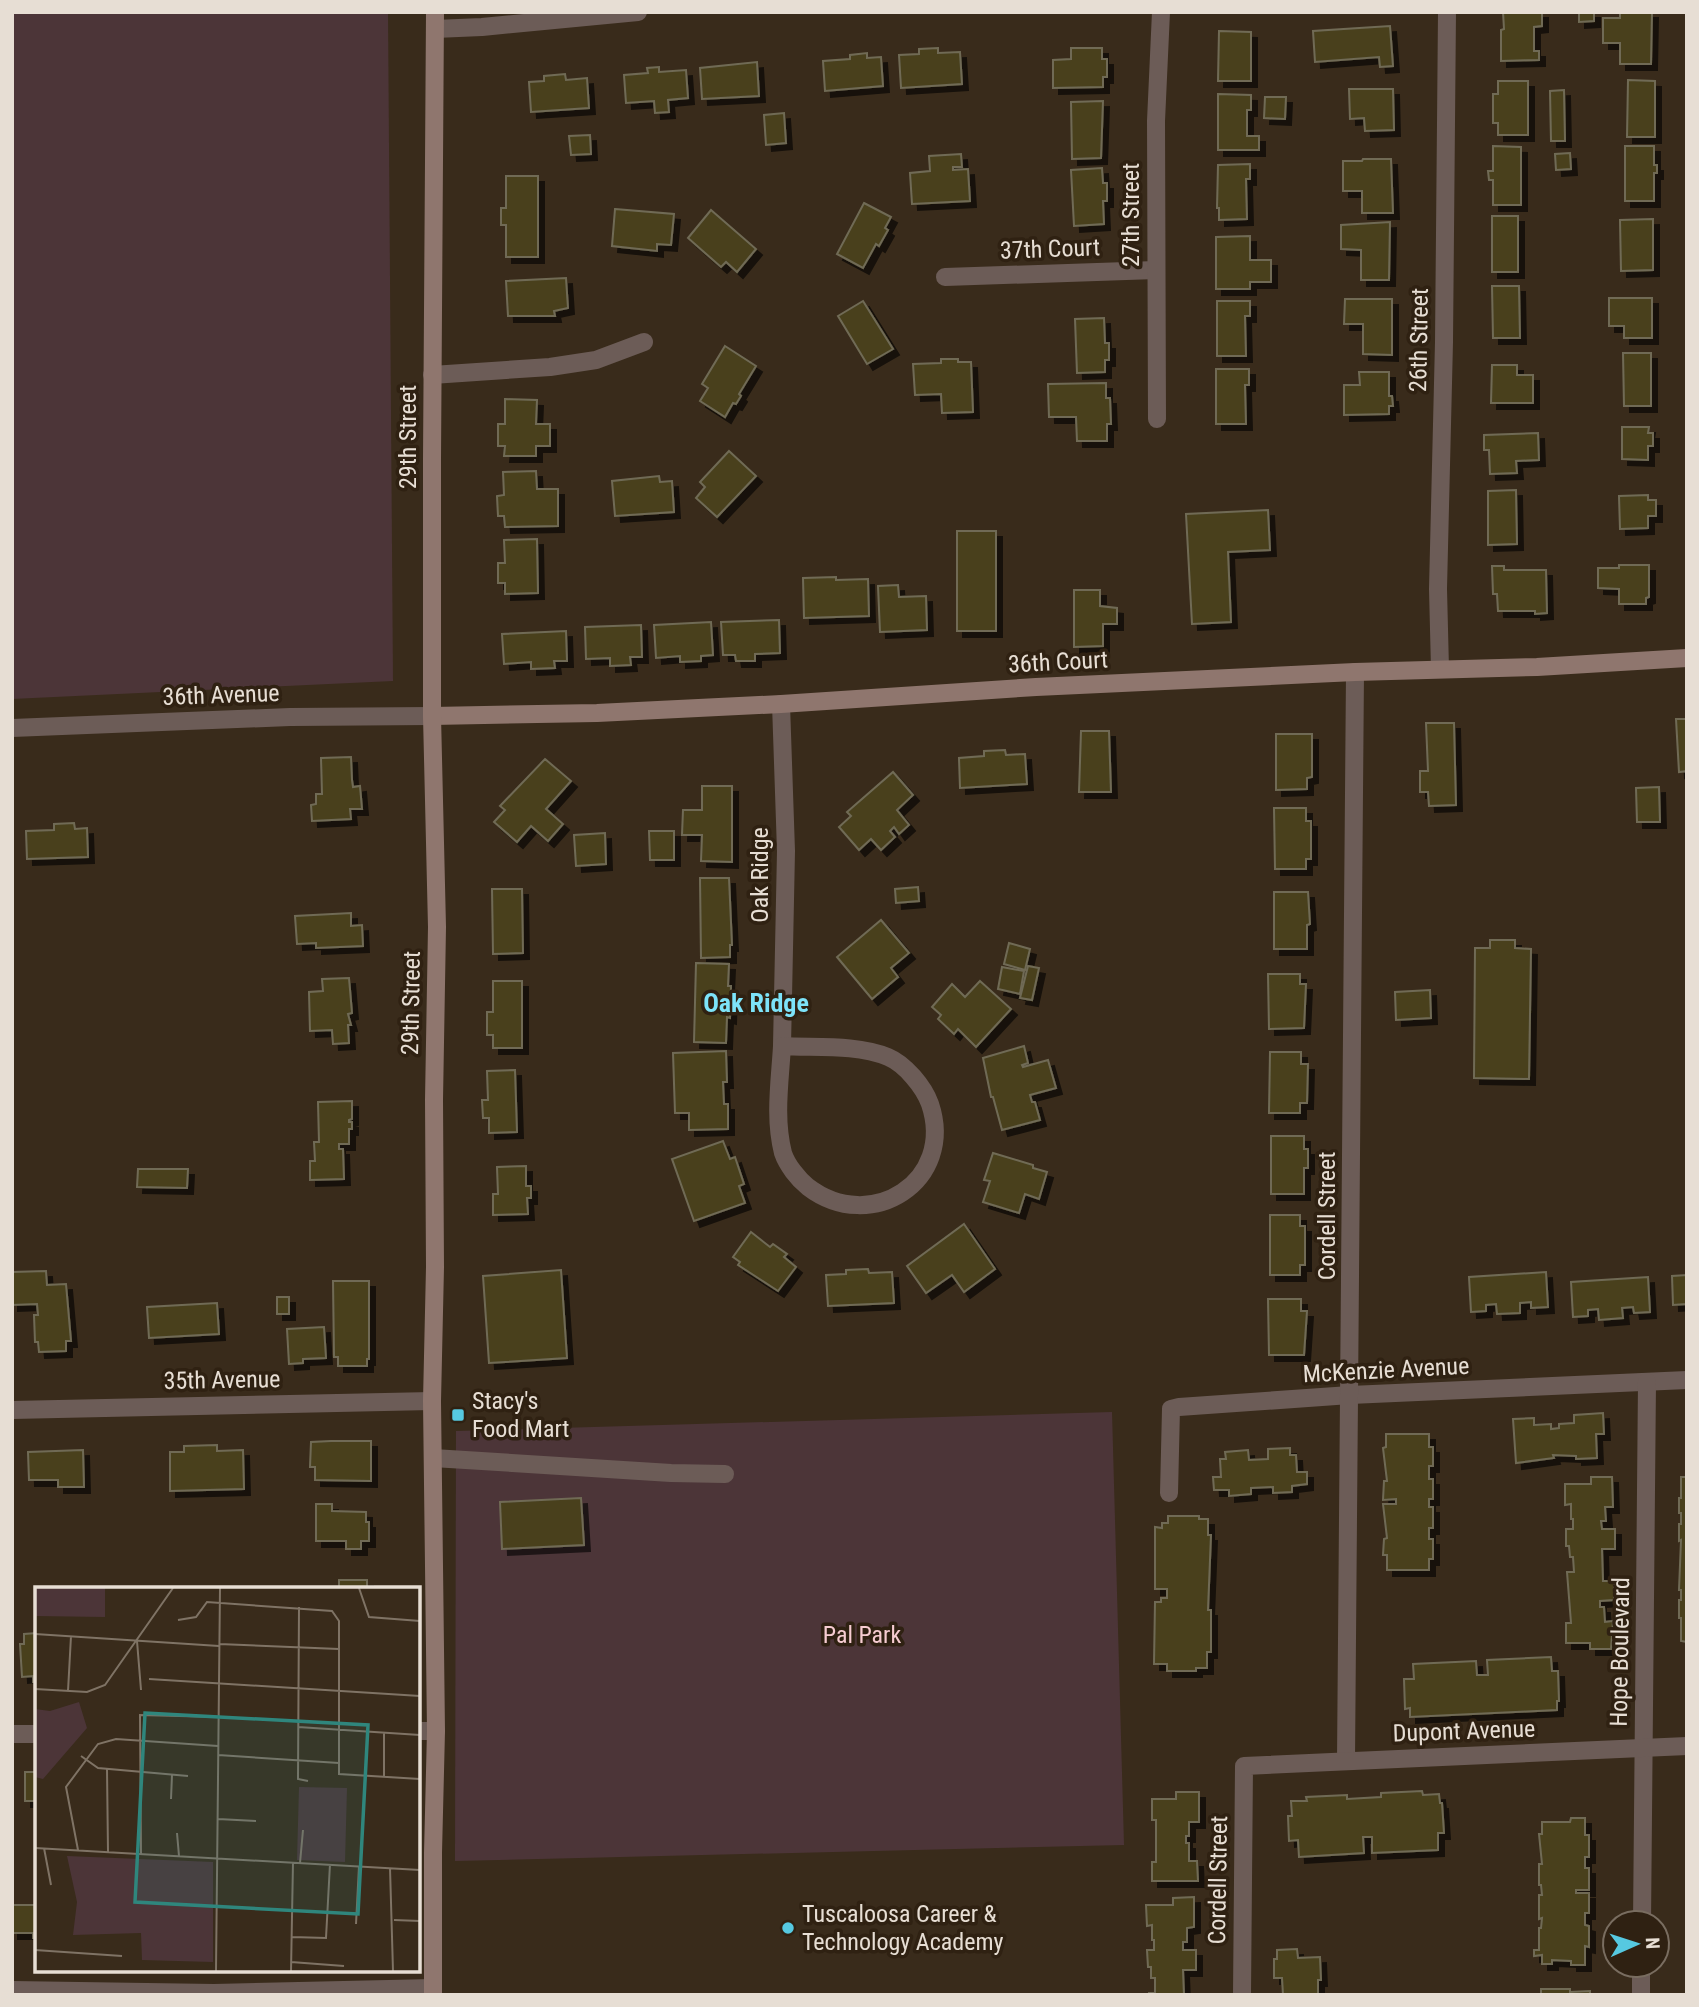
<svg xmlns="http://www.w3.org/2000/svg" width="1699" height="2007" viewBox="0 0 1699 2007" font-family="'Roboto Condensed',sans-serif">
	<defs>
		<filter id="shadow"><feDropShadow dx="6" dy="6" stdDeviation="0" flood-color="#0009"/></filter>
	</defs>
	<rect width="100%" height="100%" fill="#392b1b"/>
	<g fill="#4c3538">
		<path d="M12 12H388L393 681 12 699Z"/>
		<path d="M1112 1412 1124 1845 455 1861 456 1431Z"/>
	</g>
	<g fill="#48401f" stroke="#706b55" stroke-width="2" filter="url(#shadow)">
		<path d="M1503 12H1542V26L1534 27V51H1539V60L1501 61V30L1504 29Z"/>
		<path d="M1579 12H1594V21L1579 22Z"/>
		<path d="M1620 12H1652L1651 64H1620V43H1603V18H1620Z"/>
		<path d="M1390 26 1393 66 1380 67 1379 57 1315 62 1313 31Z"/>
		<path d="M1219 31 1251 32V81H1218Z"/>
		<path d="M938 48V53L960 52 962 84 901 88 899 55 919 54V49Z"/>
		<path d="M1071 48H1102V59H1107V77H1103V87L1053 88V60L1071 59Z"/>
		<path d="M867 53V58L881 57 883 86 825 91 823 61 850 59V55Z"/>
		<path d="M757 62 759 96 702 99 700 68Z"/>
		<path d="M659 67V72L686 70 688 98 668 100 669 112 655 113 654 101 626 103 624 75 648 73 647 68Z"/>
		<path d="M565 74 566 80 587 78 589 108 531 112 529 82 544 81V76Z"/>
		<path d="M1628 80 1655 81V137H1627Z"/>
		<path d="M1498 81H1528V135H1498V123H1493V94H1498Z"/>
		<path d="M1349 89H1393L1394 130 1365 131 1364 118 1350 119Z"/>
		<path d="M1564 90 1565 141H1551L1550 91Z"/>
		<path d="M1218 94 1251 95V110H1247V136H1259V150H1218Z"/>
		<path d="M1265 97H1286L1285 119 1264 118Z"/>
		<path d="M1103 101 1101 158 1072 159 1071 102Z"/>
		<path d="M784 113 786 143 766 145 764 115Z"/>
		<path d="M590 135 591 154 571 155 569 136Z"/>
		<path d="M1493 146 1521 147V205H1493V180H1489L1488 171H1493Z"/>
		<path d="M1625 146H1654V165H1657V173H1654V201H1625Z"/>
		<path d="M1570 153 1571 169 1556 170 1555 154Z"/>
		<path d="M961 154 962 167H953V170L968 169 970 201 912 204 910 173 930 171 929 156Z"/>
		<path d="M1363 159H1391L1393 213H1362V191H1343V161H1362Z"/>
		<path d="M1250 164V179H1246L1247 219 1219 220V208H1217L1218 165Z"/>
		<path d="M1102 168 1103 183H1107V201H1103L1104 224 1074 226 1071 170Z"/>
		<path d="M506 176H538V257H506V225H501V208H506Z"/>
		<path d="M864 203 891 217 885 228 888 230 879 246 876 244 863 268 837 254Z"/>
		<path d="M615 209 674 214 671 245 657 244V251L612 246Z"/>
		<path d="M711 210 756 249 737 272 726 262 721 267 688 238Z"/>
		<rect x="1492" y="216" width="26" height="56"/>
		<path d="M1653 219V270L1621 271 1620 220Z"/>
		<path d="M1390 222 1389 280H1361V250L1341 249V225Z"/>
		<path d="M1250 236V260H1271V282H1250V289H1216V237Z"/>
		<path d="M566 278 568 308 554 311 555 316H508L506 281Z"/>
		<path d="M1492 286H1519L1520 338H1493Z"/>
		<path d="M1609 298H1652V338H1624V326H1609Z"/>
		<path d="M1345 299H1392V355L1363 354V324H1344Z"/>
		<path d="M863 301 893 349 867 364 838 316Z"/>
		<path d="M1217 301H1250V316H1245L1246 356H1217Z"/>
		<path d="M1104 318 1105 343H1109V360H1105V372L1077 373 1075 319Z"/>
		<path d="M725 346 756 366 739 394 741 396 736 404 733 403 725 417 700 401 708 388 702 384Z"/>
		<path d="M1623 353H1651V406H1624Z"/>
		<path d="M941 359H958V362H971L973 412 942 413 941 394 915 395 913 364 941 363Z"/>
		<path d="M1492 365H1517V375H1533V403H1491Z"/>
		<path d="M1216 369H1249V385H1245L1246 424H1216Z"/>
		<path d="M1359 372H1389V396H1392L1393 406H1389V414L1344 415V385H1360Z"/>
		<path d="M1106 383V398H1110L1111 424H1107V441H1077L1076 417H1049L1048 384Z"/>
		<path d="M505 399 537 400 536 424H550V446H536V456H504L505 446H498V424H505Z"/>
		<path d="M1622 427H1649L1648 433H1653V446H1648V460L1622 459Z"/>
		<path d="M1538 433 1539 460 1516 461 1517 473 1490 474 1489 450H1484V435Z"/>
		<path d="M729 451 756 476 717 517 696 498 705 487 700 482Z"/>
		<path d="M536 471 537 489H558V526L505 527 504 516H498L497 496 504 495 503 472Z"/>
		<path d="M659 476 660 482 672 481 674 512 615 516 612 481Z"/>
		<path d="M1516 490 1517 544 1488 545V491Z"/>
		<path d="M1648 495V500H1656V516H1648V528L1620 529 1619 496Z"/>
		<path d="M1268 510 1270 550 1228 552 1231 622 1192 624 1186 514Z"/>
		<rect x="957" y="531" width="39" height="100"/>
		<path d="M537 539 538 593 505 594V583H498V563H505L504 540Z"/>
		<path d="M1619 565H1649V597L1646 598V604H1619V589L1598 588V568H1619Z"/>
		<path d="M1492 566H1504V570H1546L1547 613 1535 614V611H1498L1497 594H1493Z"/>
		<path d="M836 577V580L868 579 869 616 804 618 803 578Z"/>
		<path d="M898 585 899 597 926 596 927 630 880 632 878 586Z"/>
		<path d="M1074 590H1100V606L1117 608V624H1103V646L1074 647Z"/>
		<path d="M779 620 780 653 755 654V661H736L735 655H723L721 622Z"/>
		<path d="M711 622 713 655 701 656V661L680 662V656L656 658 654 625Z"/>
		<path d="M641 625 642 657H630L631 665 610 666V658L586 659 585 627Z"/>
		<path d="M566 631 567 661H554L555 668 531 669V662L504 664 502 634Z"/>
		<path d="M1676 719H1687V771L1679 772Z"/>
		<path d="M1426 723H1454L1456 805 1429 806 1428 792H1420V771H1428Z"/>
		<path d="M1081 731H1109L1111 792H1079Z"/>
		<path d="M1276 734H1312V777L1307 778V789L1276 790Z"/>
		<path d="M1005 750 1006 755 1025 754 1027 784 960 788 959 758 984 756V751Z"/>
		<path d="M351 757 352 780 353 787 360 786 362 809H350L351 819 312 821 311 805 316 804V794H322L321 758Z"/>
		<path d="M545 759 571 781 546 809 563 824 548 841 531 826 517 842 494 822 505 810 500 806Z"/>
		<path d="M893 772 913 795 897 810 909 825 899 834 894 827 890 831 895 837 881 850 871 839 859 850 839 827 851 816 847 812Z"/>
		<path d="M702 786H732V862L701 861 702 835H682L683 810H702Z"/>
		<path d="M1659 787 1660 822H1637L1636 788Z"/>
		<path d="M1274 808H1306V821H1311V859H1306V869H1275Z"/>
		<path d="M74 823 75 829 87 828 88 857 27 859 26 831 54 830V824Z"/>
		<path d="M649 831H674V860H650Z"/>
		<path d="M605 833 606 864 576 866 574 835Z"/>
		<path d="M700 878H729L732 945H730V957L701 958Z"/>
		<path d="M918 887 919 901 896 903 895 889Z"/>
		<path d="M492 889H522L523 953 493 954Z"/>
		<path d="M1274 892H1308L1310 924 1307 925V949H1274Z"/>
		<path d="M351 913V926L362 925 363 946 316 948V943L297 944 295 916Z"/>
		<path d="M881 920 909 953 891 968 898 977 872 999 837 957Z"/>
		<path d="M1490 940H1515V948L1531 949 1529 1079 1474 1078 1475 948H1490Z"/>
		<path d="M1009 943 1030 949 1025 970 1004 964Z"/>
		<path d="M696 963 729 964 728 986H731L730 1018 727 1017 726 1043 694 1042Z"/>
		<path d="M1028 966 1039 968 1032 1000 1020 998Z"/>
		<path d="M1002 967 1024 971 1020 994 998 989Z"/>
		<path d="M1268 974H1300V984H1306L1304 1028 1269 1029Z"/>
		<path d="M349 978 352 1013 348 1014 351 1025H348L349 1043 333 1044 332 1030 310 1031 309 992 323 991 322 979Z"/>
		<path d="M493 981H522V1048H493V1035H487V1012H493Z"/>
		<path d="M980 981 1011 1009 976 1047 958 1029 954 1034 938 1019 941 1015 932 1007 952 984 965 997Z"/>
		<path d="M1430 990 1431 1018 1396 1020 1395 992Z"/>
		<path d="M1024 1046 1028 1063 1022 1065 1023 1067 1048 1060 1056 1088 1030 1095 1032 1102H1035L1040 1120 1002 1130 993 1097H991L983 1058Z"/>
		<path d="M726 1051 727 1082H723L724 1104H728V1129L689 1130V1113H675L673 1053Z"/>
		<path d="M1270 1052H1301V1064H1308L1307 1103H1300V1113H1269Z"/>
		<path d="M515 1070 517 1132 489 1133V1118H483L482 1100H488L487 1071Z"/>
		<path d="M352 1101V1119L349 1120V1122H352V1129H349V1144H339V1149H343L344 1179 310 1180V1161H315L314 1142H319L318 1102Z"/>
		<path d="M1271 1136H1304V1149H1308V1168H1304V1194H1271Z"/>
		<path d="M723 1141 730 1159 735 1157 744 1184 739 1186 745 1203 694 1221 672 1159Z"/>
		<path d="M993 1153 1033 1165V1168L1047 1172 1039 1199 1025 1194 1019 1213 983 1202 990 1181 984 1180Z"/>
		<path d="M526 1166V1186H531V1198H527L528 1214 493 1215V1194H498L497 1167Z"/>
		<path d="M138 1169H188L187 1188 137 1187Z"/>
		<path d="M1270 1215H1300V1226H1305V1265H1300V1275H1270Z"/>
		<path d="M964 1224 995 1269 964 1292 952 1275 926 1293 907 1266Z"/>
		<path d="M751 1232 770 1247 773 1244 787 1254 784 1257 796 1267 778 1291 738 1265 740 1262 733 1257Z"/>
		<path d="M868 1269 869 1273 892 1272 894 1303 828 1306 826 1275 846 1274V1270Z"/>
		<path d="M561 1270 567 1358 489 1363 483 1276Z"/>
		<path d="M46 1271 47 1285 66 1284 71 1341H66V1351L39 1352 38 1342H35L34 1315H38L37 1304 12 1305V1272Z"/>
		<path d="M1546 1272 1548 1307 1531 1308V1302L1520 1303V1313L1497 1314 1496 1304 1486 1305V1311L1471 1312 1469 1277Z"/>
		<path d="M1687 1275V1304L1673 1305 1672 1276Z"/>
		<path d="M1648 1277 1650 1312 1634 1313 1633 1307 1622 1308 1623 1318 1599 1320 1598 1309 1588 1310V1316L1573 1317 1571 1282Z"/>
		<path d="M333 1281H369V1359H367V1366H338V1357H334Z"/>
		<rect x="277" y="1297" width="12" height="17"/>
		<path d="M1268 1299H1301V1311H1307L1304 1355H1269Z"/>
		<path d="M217 1303 219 1334 149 1338 147 1307Z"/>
		<path d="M324 1327 326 1358 303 1359V1363L289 1364 287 1329Z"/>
		<path d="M1603 1413 1604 1434H1596L1597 1458 1576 1459V1456L1553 1455 1554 1458 1516 1463 1513 1419 1534 1418V1425L1551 1424V1429L1559 1428V1424L1574 1423V1415Z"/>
		<path d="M1386 1434H1429V1447H1433V1466H1429V1479H1433V1499H1429V1507H1433V1528H1429V1539H1433V1559H1429V1570H1387V1555H1383L1384 1539 1387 1538 1383 1504H1396V1499L1383 1500 1384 1481H1387L1383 1448 1386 1447Z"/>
		<path d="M331 1441H371V1481L315 1480V1467H310L311 1442Z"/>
		<path d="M217 1445V1451L243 1450 244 1489 170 1491V1452H184V1446Z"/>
		<path d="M1290 1448V1455H1296L1297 1472H1307V1484L1292 1486V1492L1273 1493V1487L1251 1488V1494L1229 1496V1490H1214L1213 1477H1221L1220 1459H1226L1225 1452 1248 1450 1249 1460 1268 1459V1449Z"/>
		<path d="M83 1450 84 1487H58V1480H29L28 1452Z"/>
		<path d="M1591 1477H1612L1613 1507H1605L1606 1521H1601L1602 1529H1615V1549H1602L1603 1581H1614V1600L1600 1601V1607H1604L1605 1622 1613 1621 1611 1649H1590V1643H1566V1623H1571L1567 1572H1574L1573 1557H1570L1569 1546H1566V1529H1573V1519H1571V1504L1565 1505V1484H1591Z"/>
		<path d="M1681 1477H1687V1642L1681 1641V1618H1679V1600H1681V1590H1679L1681 1540 1679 1541V1524H1681V1513H1679V1498H1681Z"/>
		<path d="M581 1498 584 1545 502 1549 500 1502Z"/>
		<path d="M316 1504H332V1511L366 1512V1522H369V1541H361V1549H346V1541H316Z"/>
		<path d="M1168 1516H1199V1519H1208V1535H1211L1208 1610H1211V1652H1207V1668H1196V1671H1167V1664H1154L1155 1602H1161V1598H1167V1589H1155V1527L1162 1528V1523H1168Z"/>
		<rect x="339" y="1580" width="28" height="9"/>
		<path d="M37 1633V1682H33V1676L22 1677 20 1644H24V1634Z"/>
		<path d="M1551 1657 1552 1671H1558L1559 1701H1557V1710L1410 1717V1708L1405 1709 1404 1679H1414L1413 1664 1476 1661 1477 1675H1488L1487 1660Z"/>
		<rect x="25" y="1772" width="12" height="29"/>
		<path d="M1422 1791 1423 1795 1439 1794 1440 1803H1442L1444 1833H1438V1850L1372 1853V1837H1363L1364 1853 1299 1857 1298 1840 1289 1841 1288 1816H1292L1291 1801H1307L1306 1797 1347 1795V1799L1381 1797V1793Z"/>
		<path d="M1176 1792H1199V1822H1189V1836H1186V1843H1189V1861H1197L1198 1881H1152V1862H1156V1820H1152V1799H1176Z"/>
		<path d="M1571 1818H1585V1835H1589V1857H1585V1868H1589V1890H1576V1893H1589V1913H1585V1925L1589 1926V1947L1585 1946V1965H1571V1961L1552 1960V1964H1542V1955L1534 1956V1950H1539V1928H1541L1542 1918 1539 1919V1895H1542L1541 1885H1539V1864H1542L1539 1834H1542V1822H1570Z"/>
		<path d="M1194 1897V1927L1187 1928V1942H1183V1950H1196V1970H1183L1184 1995H1149V1993H1155V1978H1151V1967H1148L1147 1950H1154V1940H1152V1925L1147 1926 1146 1905H1173V1898Z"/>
		<path d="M12 1905H37V1938H33V1933H12Z"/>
		<path d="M1297 1949 1298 1958 1320 1957 1321 1980H1318V1994L1283 1995 1282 1978H1274V1959H1277V1950Z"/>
		<path d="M1541 1989H1570V1992L1590 1991V1995H1541Z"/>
	</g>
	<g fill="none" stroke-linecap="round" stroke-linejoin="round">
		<g stroke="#6c5c57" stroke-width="18">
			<path d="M435 29 482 27 638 12"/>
			<path d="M945 277 1156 270"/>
			<path d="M432 375 550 367 596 360 644 342"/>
			<path d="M1157 419 1156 121 1161 12"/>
			<path d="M1440 669 1438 589 1444 342 1447 12"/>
			<path d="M781 704 786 851 782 1046"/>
			<path d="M12 728 290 717 432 716"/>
			<path d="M782 1046C815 1048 856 1044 888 1057 905 1064 924 1087 930 1104 956 1181 871 1235 808 1187 798 1179 787 1165 783 1153 774 1118 780 1081 782 1046Z"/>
			<path d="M12 1410 432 1401"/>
			<path d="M433 1458 671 1473 725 1474"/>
			<path d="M1169 1493 1171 1409 1179 1407 1350 1395 1687 1380"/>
			<path d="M418 1731H436"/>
			<path d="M12 1734H37"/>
			<path d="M1346 1760 1355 672"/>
			<path d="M1642 1923 1647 1382"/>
			<path d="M12 1990 214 1993 433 1988"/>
			<path d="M1242 1995 1244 1766 1687 1746"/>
			<path d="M1641 1995V1965"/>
		</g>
		<g stroke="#8f766e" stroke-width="18">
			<path d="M432 716 597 713 781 704 1036 687 1355 672 1537 667 1687 658"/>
			<path d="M433 1995V1853L436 1731 432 1401 435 1267 434 1100 437 927 432 716V460L435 12"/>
		</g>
	</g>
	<g fill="#56c9e1" stroke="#2f2112" stroke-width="2.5">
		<rect x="451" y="1408" width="14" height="14" rx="3.5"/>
		<circle cx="788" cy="1928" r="7"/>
	</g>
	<g text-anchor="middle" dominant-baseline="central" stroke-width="7" stroke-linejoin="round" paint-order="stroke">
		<g font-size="24" fill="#e7ded4" stroke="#2f2112">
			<text transform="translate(1131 215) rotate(-90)">27th Street</text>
			<text transform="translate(1050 249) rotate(-2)">37th Court</text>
			<text transform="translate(1419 340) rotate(-89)">26th Street</text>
			<text transform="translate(408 437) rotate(-90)">29th Street</text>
			<text transform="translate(1058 662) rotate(-3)">36th Court</text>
			<text transform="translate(221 695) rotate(-2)">36th Avenue</text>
			<text transform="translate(760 875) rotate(-90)">Oak Ridge</text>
			<text transform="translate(411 1003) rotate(-89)">29th Street</text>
			<text transform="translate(1327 1216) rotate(-90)">Cordell Street</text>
			<text transform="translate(1386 1370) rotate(-3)">McKenzie Avenue</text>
			<text transform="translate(222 1380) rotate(-1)">35th Avenue</text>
			<text transform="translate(1620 1652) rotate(-89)">Hope Boulevard</text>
			<text transform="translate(1464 1731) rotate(-2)">Dupont Avenue</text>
			<text transform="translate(1218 1880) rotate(-89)">Cordell Street</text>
		</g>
		<g font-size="24" fill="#e7ded4" stroke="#2f2112" text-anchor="start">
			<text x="472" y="1401">Stacy's<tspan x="472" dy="28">Food Mart</tspan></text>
			<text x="802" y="1914">Tuscaloosa Career &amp;<tspan x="802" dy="28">Technology Academy</tspan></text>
		</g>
		<g font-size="24" fill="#f6ccd1" stroke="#2f2112">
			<text x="862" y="1635">Pal Park</text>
		</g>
		<g font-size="26" font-weight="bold" fill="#7de3f9" stroke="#2f2112">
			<text x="756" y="1003">Oak Ridge</text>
		</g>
	</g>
	<g transform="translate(35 1587)">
		<rect width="385" height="385" fill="#392b1b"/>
		<path d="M0 1H70V30L0 29ZM44 115 52 141 8 192 0 190V122L15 124ZM264 200 312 201 310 275 262 273ZM32 269 178 275V375L107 373 106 346 38 348 42 315Z" fill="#4c3538"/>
		<path fill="none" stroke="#7f7365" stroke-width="2" d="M324 1 334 30 385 34M264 20 263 192 273 194M143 33 161 30 172 15 297 24 304 34V187L385 192M0 47 184 59M102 54 106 103M184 57 304 62M114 92 385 109M0 102 52 105 70 98 138 1M33 104 36 49M263 140 385 148M183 168 304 176M46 169 63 181 153 189M72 182 73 265M349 190V145M136 212 137 188M183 232 221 234M142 246 144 269M0 261 385 283M9 261 16 298M43 263 31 200 63 157 81 152 183 159M106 267 105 128 183 130M265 276 268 243M355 281 358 384M359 333 385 334M321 337 324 279M257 350 291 351 295 277M0 363 87 369M256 375 309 379M181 384 185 1M256 384 258 275"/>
		<path fill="#2f867d" fill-opacity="0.15" stroke="#2f867d" stroke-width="3.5" d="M110 126 333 138 323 327 100 315Z"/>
		<rect width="385" height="385" fill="none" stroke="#e7ded4" stroke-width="3.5"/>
	</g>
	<rect width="1699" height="2007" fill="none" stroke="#e7ded4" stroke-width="28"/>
	<g transform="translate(1636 1944) rotate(87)"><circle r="33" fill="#2f2112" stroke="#796d60" stroke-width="2"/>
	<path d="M0-5L12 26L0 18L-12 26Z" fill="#56c9e1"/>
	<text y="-10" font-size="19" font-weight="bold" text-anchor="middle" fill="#e7ded4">N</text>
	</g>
</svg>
